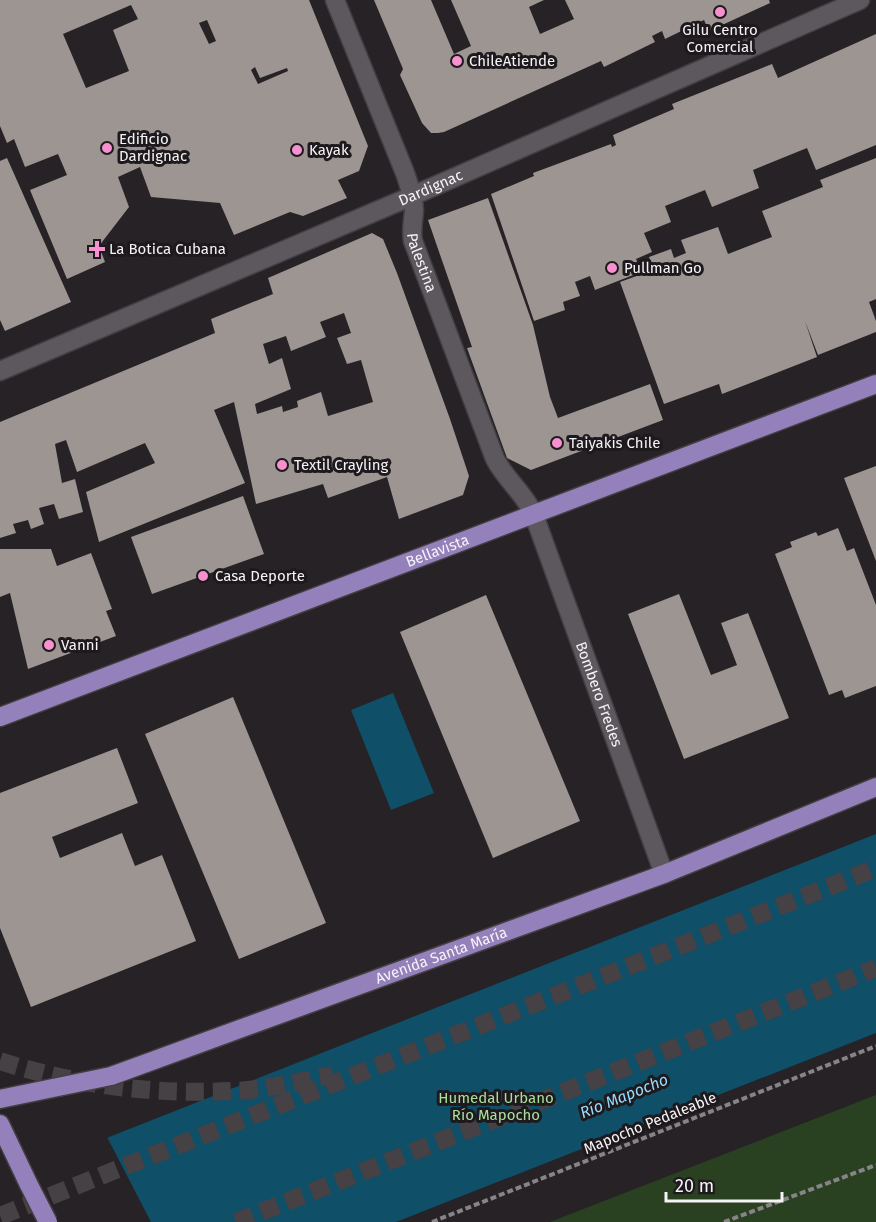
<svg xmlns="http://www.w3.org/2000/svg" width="876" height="1222" viewBox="0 0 876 1222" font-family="'Fira Sans',sans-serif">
	<rect width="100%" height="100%" fill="#262226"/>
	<path fill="#294121" d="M876 1095V1222H550Z"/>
	<g fill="#0f4f68">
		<path d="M393 693 434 793 391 810 351 710Z"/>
		<path d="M876 834V1033L396 1222H0V1180Z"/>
	</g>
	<path fill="#262226" d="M107 1137 151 1222H0V1180Z"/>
	<g fill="#9c9591" fill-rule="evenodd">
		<path d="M0 0H309L368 146 359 171 338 180 347 198 303 216 290 212 234 235 220 203 151 197 140 167 118 177 129 207 99 246 105 262 67 279 30 190 67 175 58 154 25 167 14 139 7 143 0 126ZM131 5 138 19 113 30 129 71 86 88 63 34ZM207 20 216 41 209 44 199 23ZM255 67 260 78 287 68 288 71 258 84 251 70Z"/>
		<path d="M374 0H431L454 54 471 46 451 0H544L529 7 540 34 574 19 565 0H769L770 3 709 31 704 20 665 39 662 31 652 36 655 42 604 67 601 61 444 132 438 133H431L422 123 400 75 403 69Z"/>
		<path d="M876 34V145L816 170 807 148 753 170 759 188 712 207 705 190 665 206 671 222 644 233 652 252 636 259 641 272 595 290 590 276 575 282 580 296 563 302 565 310 534 321 491 194 534 176 533 173 611 144 612 147 616 145 613 135 674 109 672 104 772 64 778 78Z"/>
		<path d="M7 158 71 302 5 331 0 320V161Z"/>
		<path d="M876 158V299L869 302 876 321V332L818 355 805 321 817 357 722 394 719 384 664 404 620 282 653 270 649 257 671 249 674 258 686 253 681 240 718 227 728 254 772 237 762 211 823 187 820 180Z"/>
		<path d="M488 198 533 325 550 397 558 418 650 384 663 420 531 470 507 458 467 348 472 347 428 220Z"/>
		<path d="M372 233 383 239 397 273 450 419 469 476 463 495 399 519 387 477 328 498 323 484 256 504 234 402 214 410 245 483 99 542 86 492 155 463 145 443 77 472 66 440 55 444 62 483 75 479 83 512 59 519 54 504 39 508 44 524 31 529 28 520 13 524 16 533 0 538V422L215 333 211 319 273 294 268 278ZM344 313 351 333 337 338 347 364 361 360 373 402 328 416 321 392 297 401 298 407 283 412 282 406 257 414 255 404 291 389 282 358 269 364 263 344 286 336 291 351 326 337 320 322Z"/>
		<path d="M876 466V561L844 478Z"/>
		<path d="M243 496 264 554 152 594 131 537Z"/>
		<path d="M838 528 847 551 854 548 876 605V686L845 698 842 690 829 695 775 554 792 547 790 542 816 532 818 536Z"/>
		<path d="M0 549H51L57 566 91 553 112 609 106 611 116 636 28 669 10 593 0 597Z"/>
		<path d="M679 594 711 675 737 665 721 623 748 613 789 718 684 759 628 614Z"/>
		<path d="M486 595 580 821 493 858 400 632Z"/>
		<path d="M233 697 326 923 239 959 145 734Z"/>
		<path d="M117 748 138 803 52 837 60 858 122 833 135 866 162 855 196 941 31 1007 0 928V793Z"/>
	</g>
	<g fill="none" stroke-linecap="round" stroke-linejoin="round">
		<g stroke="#454145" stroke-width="18" stroke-dasharray="18 9" stroke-linecap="butt">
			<path d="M0 1061C74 1085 155 1095 233 1091 266 1090 300 1081 333 1075"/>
			<path d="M0 1216 876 868"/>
			<path d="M236 1222 876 968"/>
		</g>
		<defs>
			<g id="minor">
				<path id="s1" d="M335 0 405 173C409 185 414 198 414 211 413 222 411 230 413 241L495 459C506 480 525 494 534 515L664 874"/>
				<path id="s2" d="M0 371 412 196 860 0"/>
			</g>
			<g id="primary">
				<path id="s3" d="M0 717 876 384"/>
				<path id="s4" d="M0 1099 111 1076 664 874 876 787"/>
				<path d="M0 1124 29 1185"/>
			</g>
		</defs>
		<use href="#minor" stroke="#423e42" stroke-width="21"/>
		<use href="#primary" stroke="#423e42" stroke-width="21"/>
		<g stroke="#878487" stroke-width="4" stroke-dasharray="6 3" stroke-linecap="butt">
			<path d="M432 1222 876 1046"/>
			<path d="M724 1222 876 1165"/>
		</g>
		<use href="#minor" stroke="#5d585d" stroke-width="18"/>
		<use href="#primary" stroke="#9480ba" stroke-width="18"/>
		<defs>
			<path id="primary-bridge" d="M29 1185 48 1222"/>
		</defs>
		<use href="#primary-bridge" stroke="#423e42" stroke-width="21" stroke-linecap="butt"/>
		<use href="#primary-bridge" stroke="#9480ba" stroke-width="18"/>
	</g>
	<g fill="#f790ce" stroke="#1d191d" stroke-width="2">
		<circle cx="720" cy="12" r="6"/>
		<circle cx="457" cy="61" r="6"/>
		<circle cx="107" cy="148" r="6"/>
		<circle cx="297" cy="150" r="6"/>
		<path d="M94 240h6v6h6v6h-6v6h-6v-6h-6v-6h6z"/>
		<circle cx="612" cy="268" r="6"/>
		<circle cx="557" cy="443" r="6"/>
		<circle cx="282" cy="465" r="6"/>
		<circle cx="203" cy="576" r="6"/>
		<circle cx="49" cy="645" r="6"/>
	</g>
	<g text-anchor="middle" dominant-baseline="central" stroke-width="6" stroke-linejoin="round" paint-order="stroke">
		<g font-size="15" fill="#f6f3f6" stroke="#1d191d" text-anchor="start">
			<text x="720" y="30" text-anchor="middle">Gilu Centro<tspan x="720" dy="17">Comercial</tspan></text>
			<text x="469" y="61">ChileAtiende</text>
			<text x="119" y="139">Edificio<tspan x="119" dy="17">Dardignac</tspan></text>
			<text x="309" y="150">Kayak</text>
			<text x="109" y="249">La Botica Cubana</text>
			<text x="624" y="268">Pullman Go</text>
			<text x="569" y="443">Taiyakis Chile</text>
			<text x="294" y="465">Textil Crayling</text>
			<text x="215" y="576">Casa Deporte</text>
			<text x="61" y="645">Vanni</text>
		</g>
		<g font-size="15" fill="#f6f3f6" stroke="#1d191d">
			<text stroke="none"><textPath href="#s2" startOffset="468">Dardignac</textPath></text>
			<text stroke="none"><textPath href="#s1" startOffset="279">Palestina</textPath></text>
			<text stroke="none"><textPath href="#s3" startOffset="468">Bellavista</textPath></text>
			<text stroke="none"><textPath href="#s1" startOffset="748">Bombero Fredes</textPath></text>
			<text stroke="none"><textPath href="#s4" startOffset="465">Avenida Santa María</textPath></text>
			<text transform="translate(650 1123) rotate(-22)">Mapocho Pedaleable</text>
		</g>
		<g font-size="15" fill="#acdf9d" stroke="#1d191d">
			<text x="496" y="1098">Humedal Urbano<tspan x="496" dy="17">Río Mapocho</tspan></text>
		</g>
		<g font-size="16" font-style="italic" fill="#97dbfc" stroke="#1d191d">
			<text transform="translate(624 1096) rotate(-22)">Río Mapocho</text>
		</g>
	</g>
	<path d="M666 1192v9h116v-9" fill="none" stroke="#f6f3f6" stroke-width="3"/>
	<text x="675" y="1192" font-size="18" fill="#f6f3f6" stroke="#1d191d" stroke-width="4.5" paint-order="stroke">20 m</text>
</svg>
